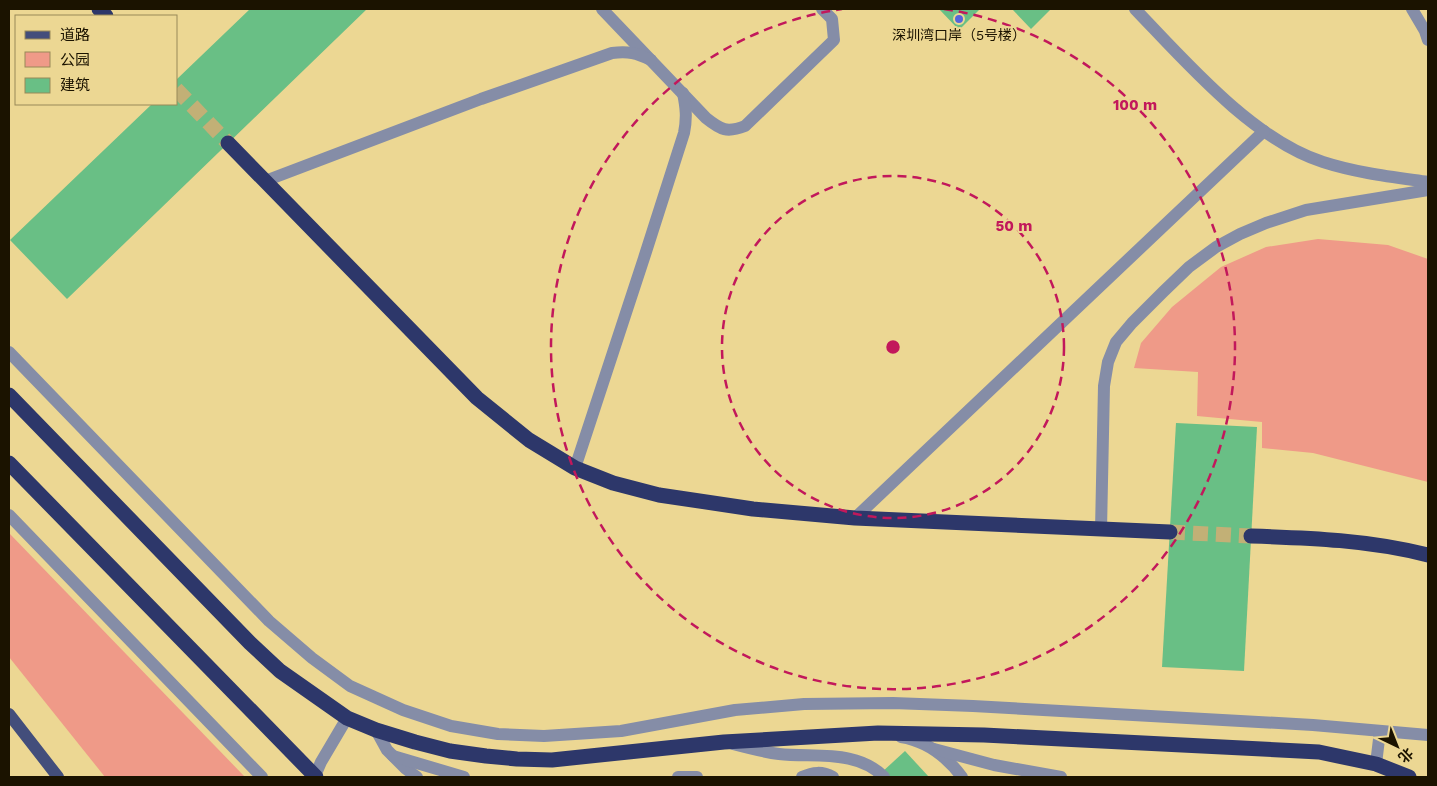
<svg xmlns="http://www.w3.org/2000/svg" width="1437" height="786" viewBox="0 0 1437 786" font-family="'Work Sans','Noto Sans SC',sans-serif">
	<rect width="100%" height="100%" fill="#ecd793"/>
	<g fill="#ef9a88">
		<path d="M1318 239 1388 245 1428 259V482L1313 453 1262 448V422L1197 416 1198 372 1134 368 1141 343 1172 307 1221 267 1266 247Z"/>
		<path d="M9 533 245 777H105L9 657Z"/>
	</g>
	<g fill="#69bf85">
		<path d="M250 9H367L67 299 10 240 152 104H176V80Z"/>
		<path d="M939 9H980L959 30Z"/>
		<path d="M1012 9H1049L1050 10 1031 29Z"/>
		<path d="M1176 423 1257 427 1244 671 1162 667Z"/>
		<path d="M905 751 929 777H885L881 773Z"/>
	</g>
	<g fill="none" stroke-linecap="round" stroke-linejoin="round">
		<g stroke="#c2b076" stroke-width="15" stroke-dasharray="15 8" stroke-linecap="butt">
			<path d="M176 89 228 143"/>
			<path d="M1170 532 1251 536"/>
		</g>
		<g stroke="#858da7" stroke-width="12">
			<path d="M602 9 706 118C721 130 727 133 745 126L834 40 832 19 822 9"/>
			<path d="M1135 9C1185 61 1253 140 1323 162 1357 173 1393 177 1428 182"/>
			<path d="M1412 9 1425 31 1428 40"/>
			<path d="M265 181 481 99 612 53C629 51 636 53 651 60"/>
			<path d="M9 352 269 621 312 658 350 686 403 710 451 726 498 734 544 736 621 731 735 710 804 704 893 703 973 706 1313 725 1428 735"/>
			<path d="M575 468 644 258 684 133C687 118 686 108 683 93"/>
			<path d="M9 515 262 777"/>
			<path d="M855 518 1264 131"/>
			<path d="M1101 530 1104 386 1108 362 1116 342 1132 323 1163 292 1189 267 1216 247 1240 234 1266 223 1306 210 1428 190"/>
			<path d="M376 730 387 750 406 769 417 777"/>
			<path d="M901 737C927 741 947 757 962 777"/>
			<path d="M733 744C748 748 764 752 779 754 814 758 857 749 884 777"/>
			<path d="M934 749 994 765 1061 777"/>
			<path d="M393 756 464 777"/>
			<path d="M1376 764 1380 731"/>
			<path d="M315 776 321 762 347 718"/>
			<path d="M678 777H697"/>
			<path d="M802 777C813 772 822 771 833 777"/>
		</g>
		<path stroke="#434e7b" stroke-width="12" d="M9 714 58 777"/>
		<g stroke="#2d376a" stroke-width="15">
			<path d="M99 9 106 16"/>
			<path d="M228 143 477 398 529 440 575 468 613 483 659 495 753 509 855 518 1170 532"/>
			<path d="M9 395 250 643 280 671 347 718 376 730 415 742 450 751 486 756 517 759 552 760 724 742 878 733 984 735 1319 752 1376 764 1409 777"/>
			<path d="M9 463 316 777"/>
			<path d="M1251 536C1312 538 1369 540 1428 555"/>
		</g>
	</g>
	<g fill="none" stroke="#c2185b" stroke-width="2.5" stroke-dasharray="9 6">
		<circle cx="893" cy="347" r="171"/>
		<path d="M944 9A342 342 0 1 1 842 9"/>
	</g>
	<circle fill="#5465db" stroke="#ecd793" stroke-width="2" cx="959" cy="19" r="5"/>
	<g text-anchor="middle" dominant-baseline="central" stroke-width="4" stroke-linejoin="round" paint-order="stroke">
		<g font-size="14" fill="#1b1300" stroke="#ecd793">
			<text x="959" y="35">深圳湾口岸（5号楼）</text>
		</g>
	</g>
	<circle cx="893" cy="347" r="8" fill="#c2185b" stroke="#ecd793" stroke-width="2.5"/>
	<g font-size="15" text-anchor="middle" font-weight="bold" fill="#c2185b" stroke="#ecd793" stroke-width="4" stroke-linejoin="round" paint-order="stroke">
		<text x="1135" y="110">100 m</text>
		<text x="1014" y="231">50 m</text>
	</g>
	<rect width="1437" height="786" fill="none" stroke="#1b1300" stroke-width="20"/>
	<rect x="15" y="15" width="162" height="90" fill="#ecd793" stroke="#988958"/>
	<rect x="25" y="31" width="25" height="8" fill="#434e7b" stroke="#988958"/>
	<text x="60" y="40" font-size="15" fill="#1b1300">道路</text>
	<rect x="25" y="52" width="25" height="15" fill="#ef9a88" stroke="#988958"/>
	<text x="60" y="65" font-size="15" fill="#1b1300">公园</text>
	<rect x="25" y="78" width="25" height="15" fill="#69bf85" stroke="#988958"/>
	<text x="60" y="90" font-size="15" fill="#1b1300">建筑</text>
	<g transform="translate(1397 746) rotate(137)" stroke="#ecd793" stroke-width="4" paint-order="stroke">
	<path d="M0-4L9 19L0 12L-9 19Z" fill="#1b1300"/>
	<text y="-8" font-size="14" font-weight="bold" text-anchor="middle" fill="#1b1300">北</text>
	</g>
</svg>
